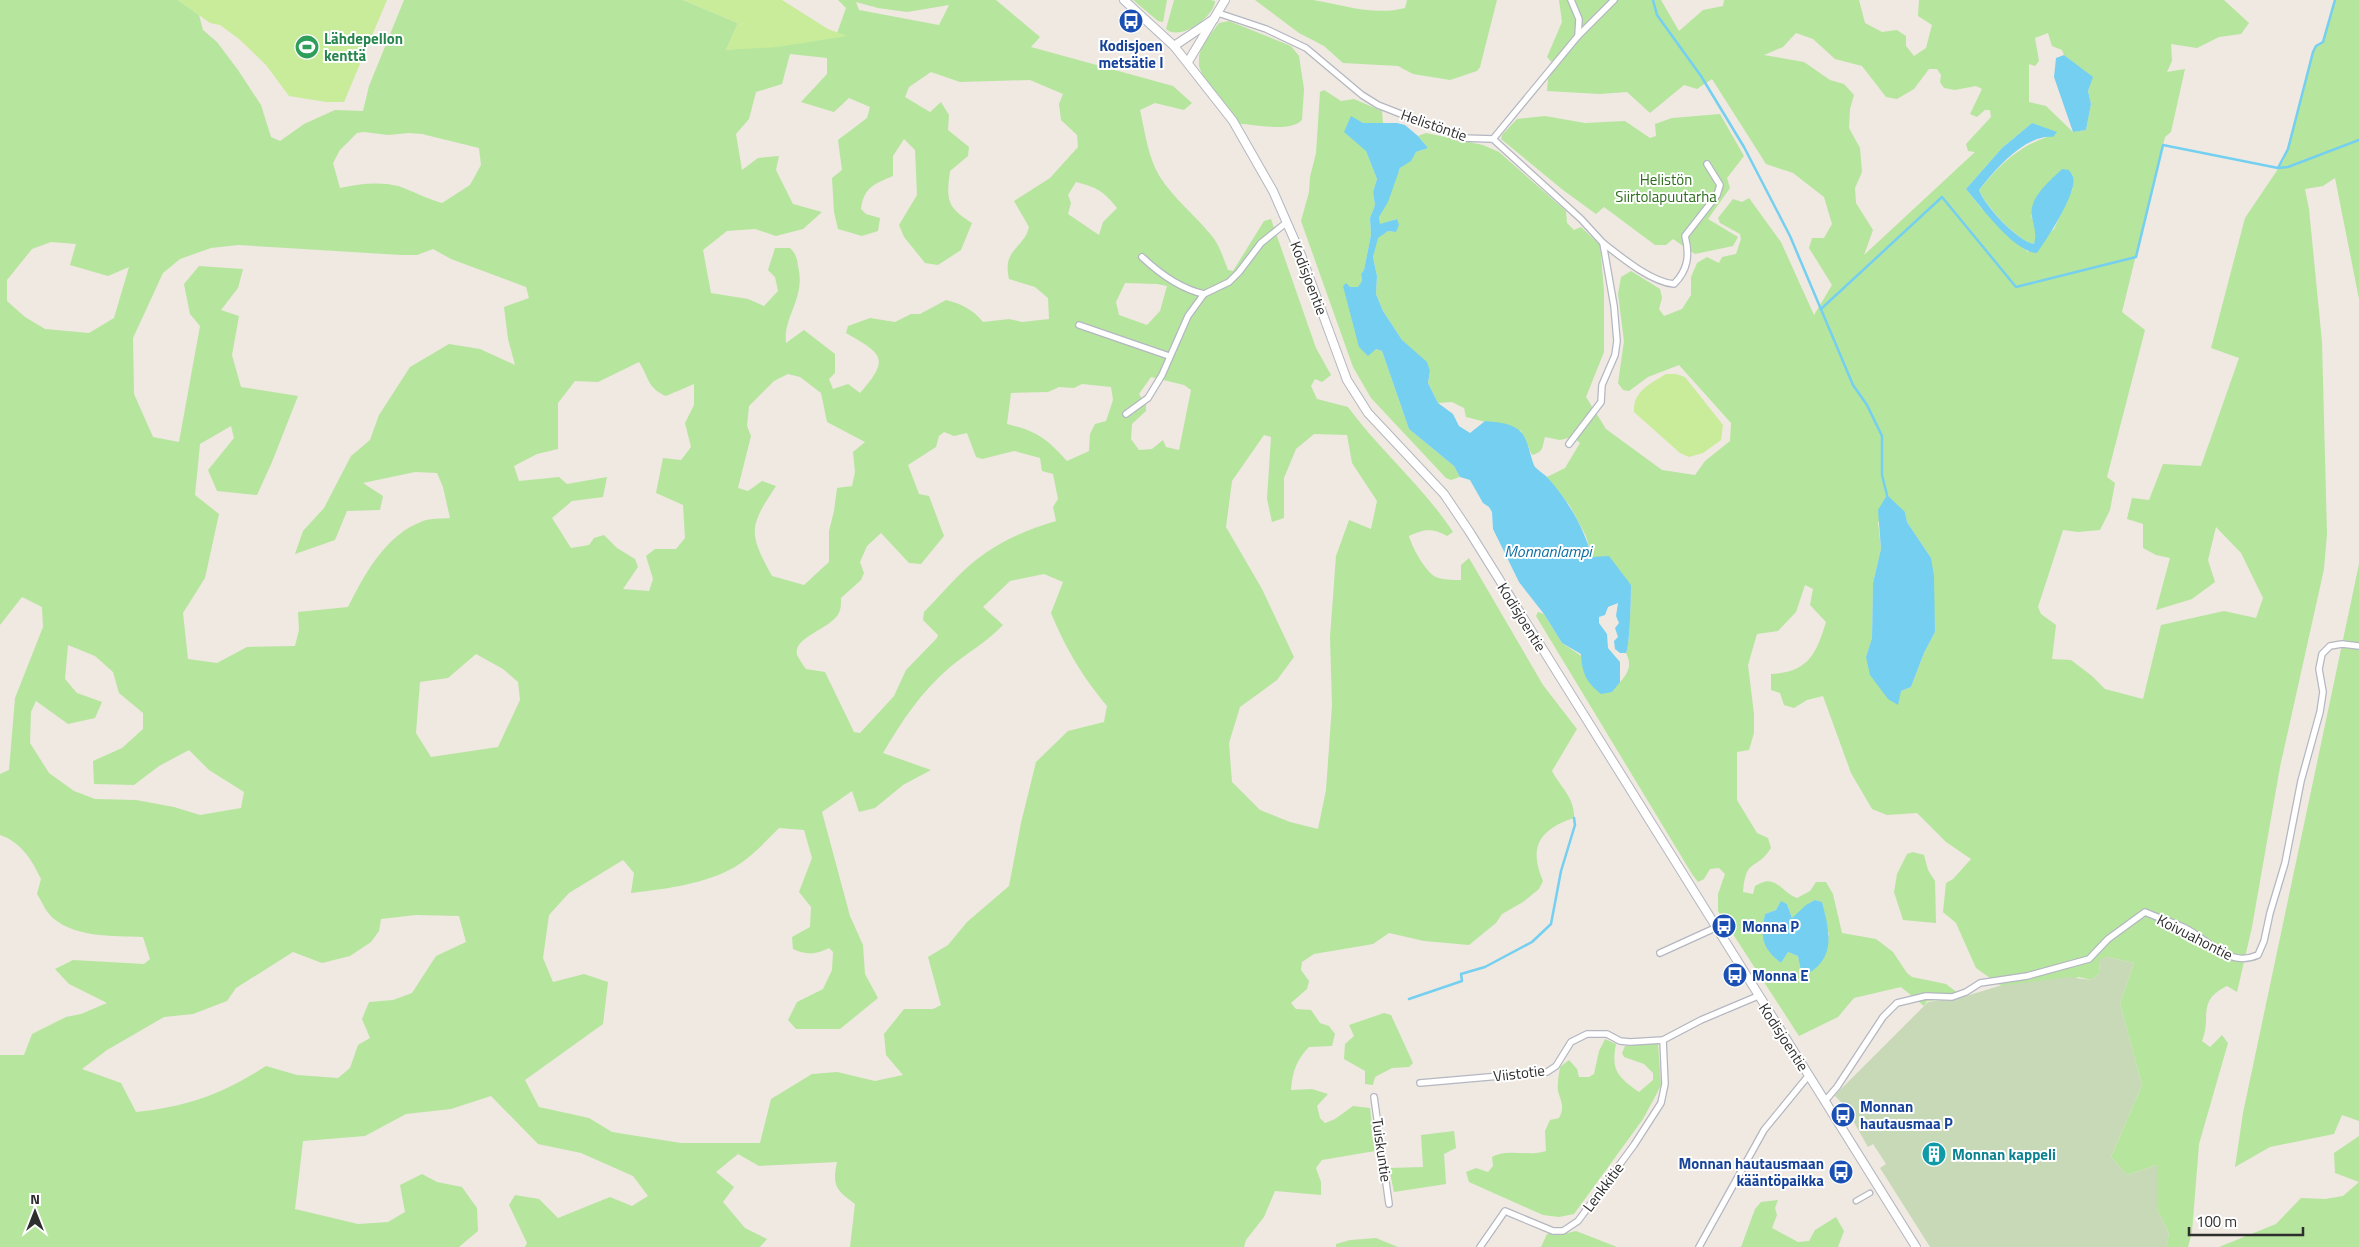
<svg xmlns="http://www.w3.org/2000/svg" width="2359" height="1247" viewBox="0 0 2359 1247" font-family="'Titillium Web',sans-serif">
	<rect width="100%" height="100%" fill="#efe9e1"/>
	<g fill="#b6e59e" fill-rule="evenodd">
		<path d="M0 0H178L199 15 203 30 217 42 238 70 261 105 271 137 280 141 304 124 335 110 363 111 369 86 404 0H683L738 23 726 50 836 36 846 8 838 0H996L1040 37 1031 47 1173 86 1192 103 1184 110 1155 103 1140 110C1145 132 1148 158 1160 177 1174 199 1195 215 1211 235 1220 245 1223 258 1228 270L1233 271 1264 221 1271 219 1316 348 1331 375 1322 382 1315 379 1311 386 1317 399 1348 407C1381 452 1422 485 1453 532L1447 536C1432 528 1425 529 1409 536 1412 547 1424 569 1434 576 1440 580 1453 580 1461 580V565L1469 558 1543 685 1577 729 1552 771C1561 788 1575 798 1574 818 1540 829 1528 847 1543 881L1539 889 1523 902 1502 914 1496 923 1469 945 1424 941 1389 933 1373 944 1314 954 1302 962 1301 970 1309 981 1307 989 1291 1003 1296 1009 1311 1010 1320 1023 1329 1026 1335 1034 1332 1046 1309 1047C1297 1059 1292 1072 1291 1090L1312 1089 1328 1094 1317 1106 1320 1118 1325 1123 1335 1119 1353 1106 1370 1108 1375 1151 1322 1160 1316 1168 1321 1182V1195L1275 1191 1264 1217 1246 1240 1244 1247H850L855 1204C836 1190 832 1186 837 1162L759 1166 738 1154 716 1172 734 1187 723 1202 745 1228 767 1239 760 1247H525L527 1243 509 1205 515 1195 539 1199 558 1218 610 1197 632 1206 648 1196 633 1176 581 1153 538 1144 491 1096 451 1109 406 1114 365 1136 303 1141 295 1209 358 1224 388 1222 405 1212 400 1185 422 1174 437 1182 462 1187 477 1208 478 1231 459 1247H0V1055H24L32 1034 66 1017 81 1014 107 1003 69 984 55 969 73 960 144 964 150 959 143 937C114 936 70 938 49 914 44 908 41 900 37 894L41 879C32 860 21 842 0 835V774L9 770 15 698 43 627 42 607 22 597 0 625ZM856 2 878 8 907 12 949 5 939 25 859 10ZM790 54 827 58V74L801 102 834 112 849 98 870 107 867 118 838 140 842 170 832 178 834 212 838 229 862 236 878 231 880 218 866 214 861 209C864 187 874 184 893 176V156L904 139 915 150 917 195 899 225 904 237 925 263 938 265 961 250 972 223C947 207 946 201 950 171L968 156 969 147 948 130 949 115 941 102 930 112 905 97 909 87 931 72 960 82 1030 80 1063 94 1059 104 1061 120 1077 135 1078 147 1050 178 1014 201 1029 227C1024 249 1002 248 1009 279L1035 287 1048 298 1049 319 1022 322 1009 319 983 322C973 309 961 304 946 300L920 314H911L895 322 870 318 848 326 846 333C882 354 891 358 860 393L848 384 833 389 829 379 835 373V354L804 330 786 343C783 316 806 299 798 266 797 258 796 254 790 248H775L768 270 775 277 778 291 764 306 748 299 711 293 703 250 727 231 755 229 776 236 803 229 822 212 793 204 776 170 779 156 758 158 742 170 736 134 749 119 756 92 782 84ZM364 132 388 135 409 133 422 134 479 148 481 165 470 185 442 203C427 199 413 191 398 186 379 181 359 184 340 188L333 163 340 150 357 133ZM1076 182C1097 188 1103 190 1117 208L1103 222 1099 235 1068 214 1071 203 1068 195ZM51 242 76 244 70 265 108 276 129 267 114 318 89 333 45 329 25 317 7 301V280L32 249ZM238 245 401 255H417L433 249 451 259 526 287 529 298 504 307 508 339 515 365 480 349 449 344 410 367 379 415 370 440 351 456 324 508 303 531 295 554 335 540 347 511 380 510 383 496 363 483 415 472 437 473 443 487 450 518C441 519 431 518 423 521 385 535 365 574 348 607L298 612 299 630 295 646 247 647 217 663 188 659 183 613 205 578 219 514 195 495 200 444 231 426 234 438 208 470 217 491 257 495 272 462 298 396 241 387 232 355 239 316 221 310 238 288 243 269 199 266 184 284 190 314 200 326 179 442 153 437 134 394 133 338 163 273 180 259 211 248ZM1125 283 1157 284 1167 286 1160 311 1147 325 1119 315 1116 302ZM639 362C649 377 647 388 666 396L694 384V405L685 423 691 447 681 460 663 458 656 493 683 505 685 538 676 549H655L646 556 653 579 649 591 623 589 638 567 635 559 617 548 604 535 594 538 589 545 571 548 552 518 572 501 603 497 607 477 567 484 559 477 519 481 514 466 537 454 558 449V403L575 381 598 382ZM788 374 800 377 821 393 827 422 865 442 853 452 855 472 852 486 837 488 834 511 829 531V562L804 585 772 576C748 532 749 527 776 486L762 481 748 491 738 488 751 436 747 426 749 406 774 381ZM1151 377 1184 385 1191 390 1179 450 1166 447 1163 440 1152 449 1139 450 1131 439 1132 424 1146 411V405L1139 394ZM1082 384 1111 387 1113 400 1106 421 1095 424 1090 434 1089 451 1067 461C1047 439 1037 431 1007 424L1011 393 1048 392 1059 387 1074 388ZM944 432 954 436 967 433 976 457 982 459 1014 451 1040 458 1042 471 1053 474 1058 499 1053 507 1056 521C1026 530 1000 541 976 560 957 575 941 595 924 612L923 620 938 635 937 638 906 670 894 696 860 733 854 732 825 672 806 669C803 665 799 659 797 655 792 636 836 628 840 610 841 607 841 602 841 598L861 580 864 573 860 562 867 546 881 533 909 563 921 564 944 536 929 496 919 494 908 465 936 447 939 436ZM1314 434 1347 435 1352 463 1377 501 1371 529 1349 520 1336 556 1330 637 1332 705 1326 790 1318 829 1290 822 1260 810 1232 782 1229 743 1240 707 1277 680 1294 657 1262 589 1226 527 1232 481 1264 435 1271 437 1267 499 1272 522 1284 518V478L1296 449ZM1044 574 1063 582 1051 613C1066 649 1082 676 1107 706L1104 722 1068 731 1036 762 1021 823 1009 886 967 922 948 945 928 957 941 1005 933 1009H904L884 1034 886 1055 903 1075 875 1081 837 1072 812 1074 771 1099 760 1143H681L612 1132 589 1118 539 1107 525 1080 603 1024 608 982 584 974 553 982 543 958 549 915 569 893 623 860 634 873 631 893C663 889 700 885 729 870 748 861 764 843 779 828L804 830 812 858 799 892 811 907 810 927 792 937 793 949C806 955 816 955 829 948L833 952 832 970 823 989 797 1002 788 1020 796 1029H840L878 998 865 974 863 945 850 916 822 812 852 791 859 812 875 808 903 785 931 770 883 753C901 722 922 691 949 668 968 652 986 643 1003 625L983 607 1010 581ZM68 645 95 656 113 672 119 693 143 713V729L122 748 93 761 94 784 134 785 159 766 189 750 209 770 244 792 241 808 200 815 174 807 136 800 95 799 74 791 49 773 30 743 31 712 36 701 68 724 95 718 102 702 77 693 65 679ZM476 654 503 669 518 682 520 700 498 747 431 757 416 733 420 682 448 678ZM416 915 459 916 466 942 436 956 412 993 393 1000 369 1002 362 1019 370 1038 358 1045 350 1068 338 1078 297 1075 266 1066C223 1094 187 1107 136 1112L121 1083 82 1069 107 1050 164 1017 193 1014 227 1001 236 988 293 952 322 963 350 956 371 942 379 931 381 919Z"/>
		<path d="M1133 0H1167L1163 22 1158 21Z"/>
		<path d="M1174 0H1210L1215 1C1215 16 1180 42 1166 29Z"/>
		<path d="M1255 0C1273 0 1295 0 1313 0 1343 5 1374 16 1405 8L1407 0H1497L1480 67 1477 71 1450 80 1413 74 1398 66 1343 63 1324 46 1299 33Z"/>
		<path d="M1559 0H1661L1679 31 1703 10 1723 6 1724 0H1859L1865 23 1882 32 1897 30 1906 36V46L1914 56 1926 48 1932 25 1918 16 1919 0H2224L2249 23 2241 34 2219 37 2197 48 2171 44 2172 61 2167 72 2185 69 2171 132 2165 137 2122 312 2145 330 2107 477 2115 483 2110 510 2100 530 2078 532 2063 530 2038 607 2041 614 2056 625 2052 659 2071 660 2092 676 2105 689 2143 699 2161 625 2224 611 2256 618 2263 598 2241 553 2216 527 2208 560 2215 582 2192 599 2156 610 2170 558 2156 555 2143 548V524L2127 519 2132 498 2149 500 2163 464 2201 466 2239 358 2211 348 2245 218 2284 160 2313 52 2316 46 2323 42 2335 0H2359V299L2335 178 2323 186 2305 189 2309 209 2322 342 2327 534 2324 569 2280 767 2252 927 2237 992 2227 986C2196 1001 2212 1017 2202 1041L2210 1047 2222 1035 2228 1043 2199 1144 2192 1232 2188 1247H2166L2169 1234 2157 1209V1165L2127 1175 2111 1157 2142 1085 2120 1004 2134 963 2108 957 2100 960 2099 974 2091 980 2079 977 2014 995 1976 968 1956 923 1943 912 1946 883 1953 879 1971 859 1946 842 1917 813 1887 815 1872 809 1851 773 1823 696 1807 700 1794 708 1784 705 1780 693 1771 690V674C1808 672 1816 655 1826 622L1810 605 1813 589 1805 585 1796 612 1778 631 1757 634 1748 665 1754 714V733L1749 750 1737 752V800L1757 833 1768 838 1771 848C1756 872 1746 856 1743 892L1753 894 1755 886C1776 872 1780 892 1797 898L1810 891 1816 882H1826L1833 894 1842 933 1876 939 1893 952 1907 973 1912 977 1946 984 1963 997 1927 1001 1924 1006 1901 987 1854 998 1838 1017 1799 1036 1718 911V894L1725 874 1719 868 1710 869 1704 879 1698 882 1692 874 1536 616 1538 612 1544 614 1562 643 1620 682C1629 672 1632 665 1626 653 1630 647 1631 596 1631 585L1592 557 1586 536 1570 506 1547 477 1565 468 1580 443 1573 437 1560 440 1545 437C1542 447 1544 452 1532 455L1521 431 1466 417 1464 408 1452 402 1438 403 1428 383 1430 371 1402 340 1383 311 1376 294 1377 276 1373 257 1377 238 1388 231 1396 232 1398 225 1396 219 1380 225 1379 217C1388 201 1391 184 1400 169 1403 163 1410 162 1416 152L1428 148 1418 136 1426 133 1483 145 1499 152 1566 211 1567 223 1574 230 1581 227 1600 245 1604 291V352L1586 397 1606 429 1662 470 1695 475 1705 461 1730 441 1731 423 1679 365 1648 377 1629 391 1623 390 1618 383 1624 341 1618 294 1621 277 1631 271 1660 289 1662 298 1659 309 1664 316 1682 309 1691 295V277L1697 263 1707 257 1719 263 1722 257 1736 254 1741 239 1740 234 1720 223 1718 218 1733 199 1742 202 1749 198 1781 242 1814 315 1832 285 1809 248 1812 238H1824L1832 224 1824 197 1793 173 1766 164 1712 79 1697 89 1684 85 1650 113 1627 92 1600 94 1547 91 1548 79 1556 67 1547 57 1562 22ZM1796 33 1813 39 1835 59 1862 66 1886 97 1897 99 1914 89 1929 69H1937L1941 75 1940 82 1944 88 1955 90 1976 86 1982 89 1970 114 1977 117 1985 110H1990L1991 117 1966 144 1968 151 1975 152 1864 255 1873 230 1856 203 1855 188 1862 172 1860 148 1849 128 1850 109 1854 95 1844 84 1830 80 1804 62 1764 55 1783 47ZM2048 33 2052 46 2062 50 2064 55 2092 77 2088 91 2091 104 2086 130 2073 132 2046 106 2029 102V64L2035 66 2039 61 2035 38ZM2032 123 2047 137C2017 147 1999 166 1979 190 1986 206 2017 241 2034 244L2037 233 2031 215 2073 188 2054 229 2028 252 1981 208 1966 189 2002 148ZM1905 512 1907 522 1931 558 1935 632 1924 653 1911 687 1901 691 1866 657 1872 638 1873 583 1881 549 1878 522ZM1815 900 1822 902 1829 935 1800 967 1798 956 1788 952 1781 963C1763 949 1761 935 1765 914L1776 910 1781 902 1787 904 1792 918C1801 914 1806 905 1815 900Z"/>
		<path d="M1229 21 1291 46 1299 56 1304 89 1302 120C1289 133 1257 124 1238 124L1202 74 1199 66V56L1202 45 1219 23Z"/>
		<path d="M1324 90 1341 101 1354 99 1382 111 1383 123H1362L1366 151 1377 179 1373 192 1375 205 1370 218 1371 235 1364 270 1361 274 1362 281 1359 287H1350L1376 349 1382 351 1409 429 1454 466 1460 477 1451 480 1446 478 1371 398 1353 367 1301 221 1309 192 1310 177 1316 153 1320 92Z"/>
		<path d="M1720 114 1744 156 1727 178 1730 188 1708 219 1738 237 1733 246 1695 254 1673 239 1666 245H1655L1604 207 1596 214 1563 190 1501 139 1502 135 1517 119 1545 116 1585 123 1625 121 1650 138 1656 136 1655 124 1672 118Z"/>
		<path d="M2359 564V1121L2342 1115 2334 1134 2270 1147 2235 1167 2243 1113Z"/>
		<path d="M1913 852 1924 855 1928 870 1935 881 1936 923 1903 920 1894 892 1897 874 1907 854Z"/>
		<path d="M1384 1013 1391 1015 1413 1063 1409 1067 1392 1068 1375 1077 1373 1085 1365 1084V1071L1344 1059 1345 1044 1354 1036 1349 1025Z"/>
		<path d="M1605 1039 1616 1044C1611 1070 1617 1076 1639 1092L1653 1080V1073L1644 1064 1624 1057 1622 1053 1625 1046 1658 1043 1661 1085 1656 1095 1643 1119 1574 1214 1559 1217 1543 1215 1469 1182 1466 1172 1476 1168 1488 1172 1493 1166 1492 1157C1507 1148 1529 1157 1546 1151L1545 1131 1550 1120 1559 1118C1565 1107 1561 1102 1558 1091 1557 1084 1559 1074 1560 1067L1569 1060 1577 1069 1579 1077H1589L1594 1074 1599 1051Z"/>
		<path d="M1454 1131 1456 1148 1444 1154 1446 1184 1394 1192 1389 1168 1423 1167 1421 1135Z"/>
		<path d="M2359 1136V1182L2335 1173 2334 1153Z"/>
		<path d="M2359 1182V1247H2219L2276 1224 2301 1198 2325 1199 2343 1196Z"/>
		<path d="M1778 1200 1775 1208 1777 1215 1772 1228 1798 1242 1809 1241 1815 1230 1836 1217 1844 1231 1838 1247H1741L1755 1209 1761 1202Z"/>
		<path d="M1576 1231 1617 1247H1541L1547 1234H1563Z"/>
		<path d="M1376 1238 1398 1247H1336V1244L1350 1240Z"/>
	</g>
	<path fill="#c8d9b8" d="M2108 957 2134 963 2120 1004 2142 1085 2111 1157 2127 1175 2157 1165V1209L2169 1234 2166 1247H1930L1880 1168 1886 1164 1873 1144 1868 1147 1844 1105 1835 1096 1837 1093 1928 1002 1963 997 1999 986 2068 977 2091 980 2099 974 2100 959Z"/>
	<g fill="#c9ec9a">
		<path d="M178 0H387L344 102H326L289 96 266 65 239 39 220 25 210 23Z"/>
		<path d="M683 0H782L828 29 847 36 778 47 726 50 738 23Z"/>
		<path d="M1666 374H1676L1685 377 1723 425 1721 440 1703 453 1689 457 1680 453 1634 412C1633 391 1650 384 1666 374Z"/>
	</g>
	<g fill="#75cff0">
		<path d="M2064 55 2093 77 2088 91 2091 104 2086 130 2073 132 2054 77 2056 58Z"/>
		<path d="M1351 116 1363 123H1397L1405 125 1418 136 1428 148 1416 152 1411 161 1400 168 1388 202 1379 217 1380 224 1397 219 1399 225 1396 232 1388 231 1378 238 1373 257 1377 276 1376 294 1383 311 1402 340 1427 362 1430 371 1428 383 1438 403 1453 414 1459 426 1470 433 1485 421C1496 422 1513 423 1521 432 1529 441 1531 461 1535 467 1539 471 1544 474 1547 477 1568 500 1584 528 1592 557L1609 556 1631 585C1631 596 1630 647 1626 653H1620L1615 649 1614 641 1618 637 1615 628 1619 623 1616 616 1618 603 1608 607 1605 615 1599 617V623L1607 634 1608 648 1620 662V682L1612 692 1601 694C1586 682 1582 673 1581 654L1562 643 1544 614 1519 582 1493 529 1492 512 1489 507 1483 503 1470 480 1460 477 1454 466 1409 429 1382 351 1376 349 1368 356 1359 347 1343 286 1346 283 1350 287H1358L1362 281 1361 274 1364 270 1371 235 1370 218 1375 205 1373 192 1377 179 1366 151 1344 132Z"/>
		<path d="M2032 123 2057 132 2053 137C2025 134 1995 170 1979 190 1985 206 2017 241 2034 244 2037 233 2034 228 2032 217 2028 198 2050 181 2062 169L2069 170C2070 172 2072 174 2073 177 2078 192 2047 239 2037 253 2014 252 1981 207 1966 189L2002 148Z"/>
		<path d="M1887 495 1905 512 1907 522 1931 558 1934 576 1935 632 1924 653 1911 687 1901 691 1898 705 1888 699 1870 675 1866 657 1872 638 1873 583 1881 549 1878 510Z"/>
		<path d="M1815 900 1822 902C1829 929 1837 958 1807 974L1800 967 1798 956 1788 952 1781 963C1762 948 1760 937 1765 914L1776 910 1781 901 1787 904 1792 918 1806 905Z"/>
	</g>
	<g fill="none" stroke-linecap="round" stroke-linejoin="round">
		<g stroke="#75cff0" stroke-width="2.5">
			<path d="M1653 0 1657 15 1701 76 1744 147 1790 236 1853 385 1867 405 1882 436V475L1887 495"/>
			<path d="M2278 168 2288 149 2313 52 2316 46 2323 42 2335 0"/>
			<path d="M1821 309 1942 197 2016 287 2136 257 2163 145 2278 168 2288 167 2359 140"/>
			<path d="M1409 999 1462 981 1461 974 1485 967 1532 942 1551 924 1561 871 1575 825 1574 818"/>
		</g>
		<defs>
			<path id="pedestrian" d="M1856 1201 1870 1193"/>
			<g id="minor">
				<path d="M1571 0 1579 19 1578 36"/>
				<path d="M1218 13 1266 29 1306 48 1362 95 1378 105 1462 138 1493 139 1578 36 1614 0"/>
				<path d="M1493 139 1581 219 1603 243 1614 306 1617 341 1615 355 1602 385 1601 402 1569 444"/>
				<path d="M1603 243C1621 257 1651 282 1674 284 1688 270 1690 255 1685 236L1717 195 1720 185 1707 164"/>
				<path d="M1142 257C1159 273 1181 289 1204 294"/>
				<path d="M1079 325 1169 356"/>
				<path d="M1126 414 1148 398 1162 375 1188 316 1204 294 1229 282 1239 272 1261 243 1287 222"/>
				<path d="M1660 953 1715 928"/>
				<path d="M1420 1083 1547 1072 1556 1066 1571 1042 1587 1034H1607L1620 1041 1630 1042 1663 1040 1701 1020 1758 996"/>
				<path d="M1374 1097 1389 1204"/>
				<path d="M1825 1101 1837 1087 1883 1017 1897 1003 1926 996 1952 997 1966 992 1980 983 2027 976 2089 959 2108 939 2145 912C2158 918 2173 922 2185 928 2211 941 2228 968 2258 955L2264 941 2270 913 2285 863 2301 781 2320 712 2323 692 2319 669 2322 654 2330 646 2342 644 2359 646"/>
				<path d="M1480 1247 1505 1211 1553 1231H1563L1578 1221 1634 1145 1661 1103 1665 1084 1663 1040"/>
				<path d="M1699 1247 1764 1130 1809 1075"/>
			</g>
			<g id="tertiary">
				<path d="M1124 0 1174 46 1233 121 1273 191 1301 255 1347 380 1368 413 1444 494 1469 531 1916 1247"/>
				<path d="M1174 46 1214 19"/>
				<path d="M1188 62 1225 0"/>
			</g>
		</defs>
		<use href="#pedestrian" stroke="#b4b7c1" stroke-width="7"/>
		<use href="#minor" stroke="#b4b7c1" stroke-width="8"/>
		<use href="#tertiary" stroke="#b4b7c1" stroke-width="10"/>
		<use href="#pedestrian" stroke="#fff" stroke-width="4.5"/>
		<use href="#minor" stroke="#fff" stroke-width="5.5"/>
		<use href="#tertiary" stroke="#fff" stroke-width="8"/>
	</g>
	<defs>
		<symbol id="bus-disc" viewBox="-11 -11 22 22"><circle r="9.5" fill="#1a4fb4" stroke="#fff"/><path d="M-5-6H5V4H4V6H2V4H-2V6H-4V4H-5ZM-3.5-4V0h7V-4ZM-3.5 1.2v1.5H-2V1.2ZM2 1.2v1.5H3.5V1.2Z" fill="#fff"/></symbol>
		<symbol id="stadium-disc" viewBox="-11 -11 22 22"><circle r="9.5" fill="#2e9e5b" stroke="#fff"/><path d="M0-5a6.5 5 0 1 0 0 10a6.5 5 0 1 0 0-10ZM-3.5-1.8h7v3.6h-7Z" fill="#fff"/></symbol>
		<symbol id="building-disc" viewBox="-11 -11 22 22"><circle r="9.5" fill="#0f9aa8" stroke="#fff"/><path d="M-4-6H4V6H1V3H-1V6H-4ZM-2.5-4.3h1.7v1.8h-1.7ZM.8-4.3h1.7v1.8H.8ZM-2.5-1h1.7V.8h-1.7ZM.8-1h1.7V.8H.8Z" fill="#fff"/></symbol>
	</defs>
	<g fill-rule="evenodd">
		<use href="#bus-disc" x="1117" y="7" width="28" height="28"/>
		<use href="#stadium-disc" x="293" y="33" width="28" height="28"/>
		<use href="#bus-disc" x="1710" y="912" width="28" height="28"/>
		<use href="#bus-disc" x="1721" y="961" width="28" height="28"/>
		<use href="#bus-disc" x="1829" y="1101" width="28" height="28"/>
		<use href="#building-disc" x="1920" y="1140" width="28" height="28"/>
		<use href="#bus-disc" x="1827" y="1158" width="28" height="28"/>
	</g>
	<g text-anchor="middle" dominant-baseline="central" stroke-width="4" stroke-linejoin="round" paint-order="stroke">
		<g font-size="15" font-weight="bold" fill="#27864d" stroke="#fff" text-anchor="start">
			<text x="324" y="38">Lähdepellon<tspan x="324" dy="17">kenttä</tspan></text>
		</g>
		<g font-size="15" font-weight="bold" fill="#164399" stroke="#fff" text-anchor="start">
			<text x="1131" y="45" text-anchor="middle">Kodisjoen<tspan x="1131" dy="17">metsätie I</tspan></text>
			<text x="1742" y="926">Monna P</text>
			<text x="1752" y="975">Monna E</text>
			<text x="1860" y="1106">Monnan<tspan x="1860" dy="17">hautausmaa P</tspan></text>
			<text x="1824" y="1163" text-anchor="end">Monnan hautausmaan<tspan x="1824" dy="17">kääntöpaikka</tspan></text>
		</g>
		<g font-size="15" fill="#2e2e2e" stroke="#fff">
			<text transform="translate(1434 125) rotate(19)">Helistöntie</text>
			<text transform="translate(1309 278) rotate(69)">Kodisjoentie</text>
			<text transform="translate(1522 617) rotate(58)">Kodisjoentie</text>
			<text transform="translate(2195 937) rotate(27)">Koivuahontie</text>
			<text transform="translate(1784 1037) rotate(57)">Kodisjoentie</text>
			<text transform="translate(1519 1073) rotate(-7)">Viistotie</text>
			<text transform="translate(1382 1150) rotate(82)">Tuiskuntie</text>
			<text transform="translate(1603 1187) rotate(-53)">Lenkkitie</text>
		</g>
		<g font-size="15" fill="#2c6e1b" stroke="#fff">
			<text x="1666" y="179">Helistön<tspan x="1666" dy="17">Siirtolapuutarha</tspan></text>
		</g>
		<g font-size="15" font-weight="bold" fill="#0d838f" stroke="#fff" text-anchor="start">
			<text x="1952" y="1154">Monnan kappeli</text>
		</g>
		<g font-size="16" font-style="italic" fill="#0d6fa3" stroke="#fff">
			<text x="1548" y="551">Monnanlampi</text>
		</g>
	</g>
	<g transform="translate(35 1212)" stroke="#ffffff" stroke-width="4" paint-order="stroke">
	<path d="M0-4L9 19L0 12L-9 19Z" fill="#2e2e2e"/>
	<text y="-8" font-size="14" font-weight="bold" text-anchor="middle" fill="#2e2e2e">N</text>
	</g>
	<path d="M2189 1227v8h114v-8" fill="none" stroke="#2e2e2e" stroke-width="2.5"/>
	<text x="2196" y="1227" font-size="15" fill="#2e2e2e" stroke="#ffffff" stroke-width="4" paint-order="stroke">100 m</text>
</svg>
